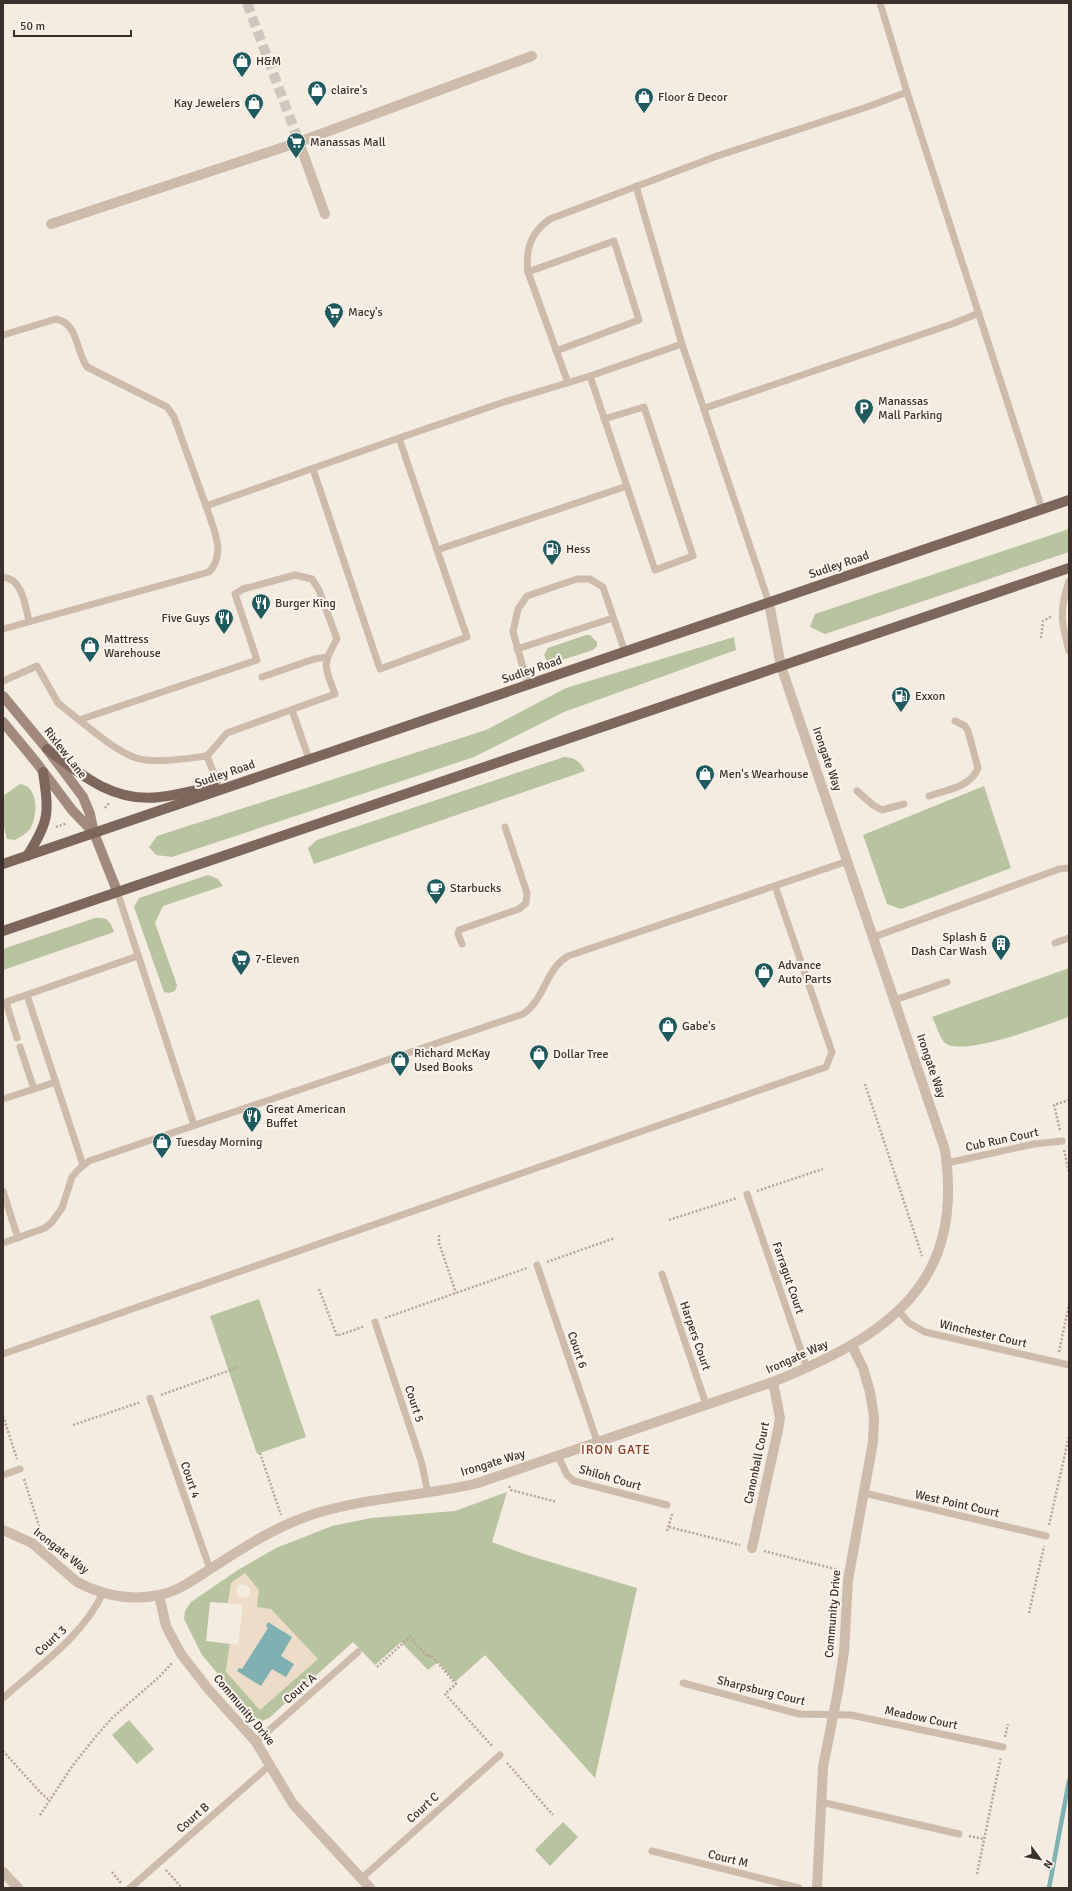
<svg xmlns="http://www.w3.org/2000/svg" width="1072" height="1891" viewBox="0 0 1072 1891" font-family="Signika,sans-serif">
	<rect width="100%" height="100%" fill="#f4ebe1"/>
	<g fill="#b8c4a0" fill-rule="evenodd">
		<path d="M1069 529V552L825 634 810 627 815 614Z"/>
		<path d="M586 635H590L597 642V646L593 650 553 663H548L544 655 548 648Z"/>
		<path d="M734 637 736 650 564 712 474 757 172 857 156 855 149 847 157 836 486 730 566 688Z"/>
		<path d="M564 757C575 758 580 761 585 771L314 864 308 848 317 840Z"/>
		<path d="M20 784C39 786 38 816 30 829 26 834 20 837 15 840L7 839 3 824V796Z"/>
		<path d="M984 786 1011 868 901 909 887 904 863 835Z"/>
		<path d="M208 875 218 879 223 886 163 906 155 923 177 985 175 991 169 993 164 992 134 907 139 898Z"/>
		<path d="M95 918C107 917 110 921 114 932L3 970V949Z"/>
		<path d="M1069 968V1017C1048 1024 959 1059 944 1042 939 1036 936 1024 932 1017Z"/>
		<path d="M259 1299 306 1437 257 1454 210 1316Z"/>
		<path d="M507 1492 492 1542 524 1554 637 1588 595 1778 485 1655 455 1682 438 1662 428 1670 401 1642 375 1665 353 1642 269 1718 262 1721 254 1717 202 1655 184 1619 185 1611 191 1602 238 1570 276 1548 332 1526 371 1518 455 1511ZM245 1573 257 1607 226 1672 230 1644 206 1641 210 1602 228 1603Z"/>
		<path d="M129 1720 154 1749 137 1764 112 1735Z"/>
		<path d="M563 1822 578 1837 550 1866 535 1850Z"/>
	</g>
	<path fill="#ecdcc8" fill-rule="evenodd" d="M245 1573 259 1590 257 1607 271 1609 318 1659 260 1710 226 1672 230 1644 238 1645 243 1605 228 1603 231 1583ZM241 1584 247 1585 250 1589V1595L245 1598 240 1597 236 1593 237 1588Z"/>
	<path fill="#7fb0b2" d="M268 1622 292 1637 281 1656 294 1664 286 1677 272 1669 261 1686 237 1671 239 1668 242 1669 268 1628 266 1626Z"/>
	<g fill="none" stroke-linecap="round" stroke-linejoin="round">
		<path stroke="#7fb0b2" stroke-width="4.5" d="M1049 1888 1069 1781"/>
		<path stroke="#cfc6bd" stroke-width="10" stroke-dasharray="10 5" stroke-linecap="butt" d="M247 3 299 142"/>
		<g stroke="#b9a596" stroke-width="2.5" stroke-dasharray="2 2" stroke-linecap="butt">
			<path d="M1041 638 1043 621 1052 616"/>
			<path d="M105 808 110 802"/>
			<path d="M56 827 67 823"/>
			<path d="M865 1084 922 1256"/>
			<path d="M1060 1130 1054 1105 1069 1100"/>
			<path d="M1064 1150 1069 1172"/>
			<path d="M757 1191 823 1169"/>
			<path d="M669 1220 737 1198"/>
			<path d="M439 1235V1243L456 1293"/>
			<path d="M547 1262 615 1238"/>
			<path d="M319 1289 337 1336 365 1326"/>
			<path d="M385 1318 527 1268"/>
			<path d="M1059 1352 1069 1304"/>
			<path d="M161 1395 239 1367"/>
			<path d="M3 1416 17 1459"/>
			<path d="M73 1425 141 1402"/>
			<path d="M260 1453 281 1515"/>
			<path d="M24 1479 40 1529 38 1533"/>
			<path d="M509 1486 511 1490 557 1502"/>
			<path d="M1049 1525 1069 1436"/>
			<path d="M669 1527 740 1545"/>
			<path d="M667 1531 672 1514"/>
			<path d="M764 1551 839 1570"/>
			<path d="M1029 1613 1044 1546"/>
			<path d="M377 1667 410 1637 428 1657 431 1655 456 1684 445 1694 493 1747"/>
			<path d="M1005 1737 1008 1724"/>
			<path d="M3 1751 40 1792 50 1801"/>
			<path d="M507 1763 553 1815"/>
			<path d="M40 1815 73 1765 97 1735 112 1718 159 1677 173 1662"/>
			<path d="M969 1836 984 1839"/>
			<path d="M166 1870 182 1888"/>
			<path d="M112 1872 121 1883"/>
			<path d="M977 1874 1001 1757"/>
		</g>
		<g stroke="#cdbbac" stroke-width="7">
			<path d="M880 3 907 92 1042 509"/>
			<path d="M636 186 682 344 769 603"/>
			<path d="M528 272 614 241 639 320 556 351"/>
			<path d="M3 335 56 319C79 324 75 350 87 367L167 407 174 417 206 506"/>
			<path d="M590 376 655 570 693 556 644 407 604 419"/>
			<path d="M568 383 528 272C525 249 531 232 550 219L717 156 867 107 907 92"/>
			<path d="M705 408 952 324 979 313"/>
			<path d="M399 438 437 550 627 486"/>
			<path d="M313 469 380 669 467 637 437 550"/>
			<path d="M3 577C23 579 25 606 29 621"/>
			<path d="M1069 581C1059 611 1061 621 1069 651"/>
			<path d="M3 629 209 572C227 553 213 528 206 506L399 438 504 402 590 376 682 344"/>
			<path d="M517 649 613 618"/>
			<path d="M262 677 314 659 327 657"/>
			<path d="M3 681 37 666 58 703 79 720 257 660 235 594 243 589 295 575 312 579 319 590 337 639C321 666 325 666 335 694L227 733 207 756"/>
			<path d="M528 685 513 632 518 609 527 596 577 579H590L603 587 625 652"/>
			<path d="M292 710 309 759"/>
			<path d="M79 720C96 733 116 751 136 758 155 764 188 758 207 756L220 789"/>
			<path d="M857 791 873 805 882 810 904 804"/>
			<path d="M929 796C946 790 971 787 978 768L968 731 965 726 955 721"/>
			<path d="M117 891 194 1125"/>
			<path d="M874 937 1059 869 1069 868"/>
			<path d="M1055 943 1069 938"/>
			<path d="M462 944 458 934 459 930 519 909 526 903 527 893 505 827"/>
			<path d="M27 995 83 1165"/>
			<path d="M895 1000 947 982"/>
			<path d="M6 1002 17 1038"/>
			<path d="M3 1003 138 956"/>
			<path d="M20 1047 34 1089"/>
			<path d="M3 1099 56 1082"/>
			<path d="M947 1163 1034 1144 1062 1141"/>
			<path d="M3 1191 18 1238"/>
			<path d="M747 1194 807 1368"/>
			<path d="M3 1243 45 1228 52 1222 62 1208 72 1177 80 1168 89 1161 523 1014C546 998 544 971 568 956L848 861"/>
			<path d="M537 1265 597 1441"/>
			<path d="M662 1274 706 1404"/>
			<path d="M899 1311 909 1323 925 1332 1069 1365"/>
			<path d="M375 1322 422 1464 428 1494"/>
			<path d="M3 1354 826 1067 832 1052 775 886"/>
			<path d="M150 1398 210 1569"/>
			<path d="M558 1456 567 1475 574 1481 667 1505"/>
			<path d="M3 1475 20 1469"/>
			<path d="M864 1493 1046 1536"/>
			<path d="M683 1683 799 1714 851 1715 1003 1747"/>
			<path d="M3 1698C39 1666 82 1637 103 1593"/>
			<path d="M256 1742 358 1652"/>
			<path d="M821 1802 959 1834"/>
			<path d="M652 1851 799 1888"/>
			<path d="M362 1878 500 1755"/>
			<path d="M130 1888 270 1765"/>
		</g>
		<g stroke="#cdbbac" stroke-width="10">
			<path d="M299 142 325 214"/>
			<path d="M51 224 299 142 532 56"/>
			<path d="M3 1530 32 1543 77 1582C102 1595 131 1601 159 1595 180 1591 197 1577 215 1566 247 1545 281 1524 317 1513 370 1497 425 1496 478 1483L773 1382C886 1336 965 1286 945 1150L781 666 769 603"/>
			<path d="M752 1548 778 1430 780 1418 773 1382"/>
			<path d="M159 1595 166 1626 181 1654 209 1690 256 1742 293 1804 370 1888"/>
			<path d="M3 1872 18 1888"/>
			<path d="M817 1888 823 1767 838 1691 844 1652 848 1580 873 1442 874 1417 870 1392 863 1368 852 1346"/>
		</g>
		<g stroke="#a18a7d" stroke-width="10">
			<path d="M3 696 47 749 83 797 90 814 94 833 117 891"/>
			<path d="M3 722 36 762 72 810 94 833"/>
		</g>
		<g stroke="#7d675c" stroke-width="10">
			<path d="M47 749C81 775 114 803 160 797 178 795 196 790 214 786"/>
			<path d="M27 856C50 821 49 812 43 772"/>
			<path d="M3 864 1069 500"/>
			<path d="M3 931 1069 568"/>
		</g>
	</g>
	<defs>
		<symbol id="shop-pin" viewBox="-11 -11 22 30"><path d="M0 17L-7.5 6A9.5 9.5 0 1 1 7.5 6Z" fill="#1f5a5e" stroke="#fbf5ee"/><path d="M-5-2.5h2.3a2.7 3.5 0 0 1 5.4 0H5L5.5 6h-11ZM-1.5-2.5h3a1.5 2.3 0 0 0-3 0Z" fill="#fff"/></symbol>
		<symbol id="supermarket-pin" viewBox="-11 -11 22 30"><path d="M0 17L-7.5 6A9.5 9.5 0 1 1 7.5 6Z" fill="#1f5a5e" stroke="#fbf5ee"/><path d="M-6-5.5h2.5l.6 2H6L4.5 2H-2.5L-4.4-4H-6ZM-1.5 3.2a1.3 1.3 0 1 0 .1 0ZM3 3.2a1.3 1.3 0 1 0 .1 0Z" fill="#fff"/></symbol>
		<symbol id="parking-pin" viewBox="-11 -11 22 30"><path d="M0 17L-7.5 6A9.5 9.5 0 1 1 7.5 6Z" fill="#1f5a5e" stroke="#fbf5ee"/><path d="M-3.5-5.5H1a3.5 3.5 0 0 1 0 7H-1V5.5H-3.5ZM-1-3.4V-.6H.8a1.4 1.4 0 0 0 0-2.8Z" fill="#fff"/></symbol>
		<symbol id="fuel-pin" viewBox="-11 -11 22 30"><path d="M0 17L-7.5 6A9.5 9.5 0 1 1 7.5 6Z" fill="#1f5a5e" stroke="#fbf5ee"/><path d="M-5.5-6h7V0h2V4h1.3V-2.5L3-4.5l.8-.8L6-3V5H2.5V1h-1V6h-7ZM-4.2-4.7v3.2H.2V-4.7Z" fill="#fff"/></symbol>
		<symbol id="restaurant-pin" viewBox="-11 -11 22 30"><path d="M0 17L-7.5 6A9.5 9.5 0 1 1 7.5 6Z" fill="#1f5a5e" stroke="#fbf5ee"/><path d="M-5-6h1v4h1v-4h1v4h1v-4h1v5L-1.5 .5V6h-2V.5L-5-1ZM5-6V6H3V1.5H1.5Q1.5-4 5-6Z" fill="#fff"/></symbol>
		<symbol id="cafe-pin" viewBox="-11 -11 22 30"><path d="M0 17L-7.5 6A9.5 9.5 0 1 1 7.5 6Z" fill="#1f5a5e" stroke="#fbf5ee"/><path d="M-5.5-4.5H6V0H3Q3 3.5 0 3.5H-2.5Q-5.5 3.5-5.5 0ZM3-3.2v2h1.7v-2ZM-6 4.5H4V6H-6Z" fill="#fff"/></symbol>
		<symbol id="building-pin" viewBox="-11 -11 22 30"><path d="M0 17L-7.5 6A9.5 9.5 0 1 1 7.5 6Z" fill="#1f5a5e" stroke="#fbf5ee"/><path d="M-4-6H4V6H1V3H-1V6H-4ZM-2.5-4.3h1.7v1.8h-1.7ZM.8-4.3h1.7v1.8H.8ZM-2.5-1h1.7V.8h-1.7ZM.8-1h1.7V.8H.8Z" fill="#fff"/></symbol>
	</defs>
	<g fill-rule="evenodd">
		<use href="#shop-pin" x="231" y="50" width="22" height="30"/>
		<use href="#shop-pin" x="306" y="79" width="22" height="30"/>
		<use href="#shop-pin" x="633" y="86" width="22" height="30"/>
		<use href="#shop-pin" x="243" y="92" width="22" height="30"/>
		<use href="#supermarket-pin" x="285" y="131" width="22" height="30"/>
		<use href="#supermarket-pin" x="323" y="301" width="22" height="30"/>
		<use href="#parking-pin" x="853" y="397" width="22" height="30"/>
		<use href="#fuel-pin" x="541" y="538" width="22" height="30"/>
		<use href="#restaurant-pin" x="250" y="592" width="22" height="30"/>
		<use href="#restaurant-pin" x="213" y="607" width="22" height="30"/>
		<use href="#shop-pin" x="79" y="635" width="22" height="30"/>
		<use href="#fuel-pin" x="890" y="685" width="22" height="30"/>
		<use href="#shop-pin" x="694" y="763" width="22" height="30"/>
		<use href="#cafe-pin" x="425" y="877" width="22" height="30"/>
		<use href="#building-pin" x="990" y="933" width="22" height="30"/>
		<use href="#supermarket-pin" x="230" y="948" width="22" height="30"/>
		<use href="#shop-pin" x="753" y="961" width="22" height="30"/>
		<use href="#shop-pin" x="657" y="1015" width="22" height="30"/>
		<use href="#shop-pin" x="528" y="1043" width="22" height="30"/>
		<use href="#shop-pin" x="389" y="1049" width="22" height="30"/>
		<use href="#restaurant-pin" x="241" y="1105" width="22" height="30"/>
		<use href="#shop-pin" x="151" y="1131" width="22" height="30"/>
	</g>
	<g text-anchor="middle" dominant-baseline="central" stroke-width="4" stroke-linejoin="round" paint-order="stroke">
		<g font-size="12" fill="#3b302b" stroke="#fbf5ee" text-anchor="start">
			<text x="256" y="61">H&amp;M</text>
			<text x="331" y="90">claire's</text>
			<text x="658" y="97">Floor &amp; Decor</text>
			<text x="240" y="103" text-anchor="end">Kay Jewelers</text>
			<text x="310" y="142">Manassas Mall</text>
			<text x="348" y="312">Macy's</text>
			<text x="878" y="401">Manassas<tspan x="878" dy="14">Mall Parking</tspan></text>
			<text x="566" y="549">Hess</text>
			<text x="275" y="603">Burger King</text>
			<text x="210" y="618" text-anchor="end">Five Guys</text>
			<text x="104" y="639">Mattress<tspan x="104" dy="14">Warehouse</tspan></text>
			<text x="915" y="696">Exxon</text>
			<text x="719" y="774">Men's Wearhouse</text>
			<text x="450" y="888">Starbucks</text>
			<text x="987" y="937" text-anchor="end">Splash &amp;<tspan x="987" dy="14">Dash Car Wash</tspan></text>
			<text x="255" y="959">7-Eleven</text>
			<text x="778" y="965">Advance<tspan x="778" dy="14">Auto Parts</tspan></text>
			<text x="682" y="1026">Gabe's</text>
			<text x="414" y="1053">Richard McKay<tspan x="414" dy="14">Used Books</tspan></text>
			<text x="553" y="1054">Dollar Tree</text>
			<text x="266" y="1109">Great American<tspan x="266" dy="14">Buffet</tspan></text>
			<text x="176" y="1142">Tuesday Morning</text>
		</g>
		<g font-size="12" fill="#3b302b" stroke="#fbf5ee">
			<text transform="translate(839 565) rotate(-19)">Sudley Road</text>
			<text transform="translate(532 670) rotate(-19)">Sudley Road</text>
			<text transform="translate(65 753) rotate(52)">Rixlew Lane</text>
			<text transform="translate(827 759) rotate(71)">Irongate Way</text>
			<text transform="translate(225 774) rotate(-19)">Sudley Road</text>
			<text transform="translate(931 1066) rotate(71)">Irongate Way</text>
			<text transform="translate(1002 1140) rotate(-12)">Cub Run Court</text>
			<text transform="translate(788 1278) rotate(71)">Farragut Court</text>
			<text transform="translate(983 1334) rotate(13)">Winchester Court</text>
			<text transform="translate(695 1336) rotate(71)">Harpers Court</text>
			<text transform="translate(577 1350) rotate(71)">Court 6</text>
			<text transform="translate(797 1357) rotate(-24)">Irongate Way</text>
			<text transform="translate(414 1404) rotate(72)">Court 5</text>
			<text transform="translate(493 1463) rotate(-17)">Irongate Way</text>
			<text transform="translate(757 1463) rotate(-78)">Canonball Court</text>
			<text transform="translate(610 1478) rotate(16)">Shiloh Court</text>
			<text transform="translate(190 1480) rotate(71)">Court 4</text>
			<text transform="translate(957 1504) rotate(13)">West Point Court</text>
			<text transform="translate(61 1551) rotate(38)">Irongate Way</text>
			<text transform="translate(833 1614) rotate(-85)">Community Drive</text>
			<text transform="translate(51 1641) rotate(-42)">Court 3</text>
			<text transform="translate(300 1689) rotate(-41)">Court A</text>
			<text transform="translate(761 1691) rotate(14)">Sharpsburg Court</text>
			<text transform="translate(244 1710) rotate(50)">Community Drive</text>
			<text transform="translate(921 1718) rotate(12)">Meadow Court</text>
			<text transform="translate(423 1808) rotate(-42)">Court C</text>
			<text transform="translate(193 1818) rotate(-41)">Court B</text>
			<text transform="translate(728 1859) rotate(14)">Court M</text>
		</g>
		<g font-size="13" letter-spacing="1" fill="#8c3b22" stroke="#fbf5ee">
			<text x="616" y="1450">IRON GATE</text>
		</g>
	</g>
	<rect width="1072" height="1891" fill="none" stroke="#3b302b" stroke-width="8"/>
	<g transform="translate(1040 1859) rotate(122)" stroke="#fbf5ee" stroke-width="3" paint-order="stroke">
	<path d="M0-3L7 15L0 10L-7 15Z" fill="#3b302b"/>
	<text y="-6" font-size="11" font-weight="bold" text-anchor="middle" fill="#3b302b">N</text>
	</g>
	<path d="M14 30v6h117v-6" fill="none" stroke="#3b302b" stroke-width="2"/>
	<text x="20" y="30" font-size="12" fill="#3b302b" stroke="#fbf5ee" stroke-width="3" paint-order="stroke">50 m</text>
</svg>
